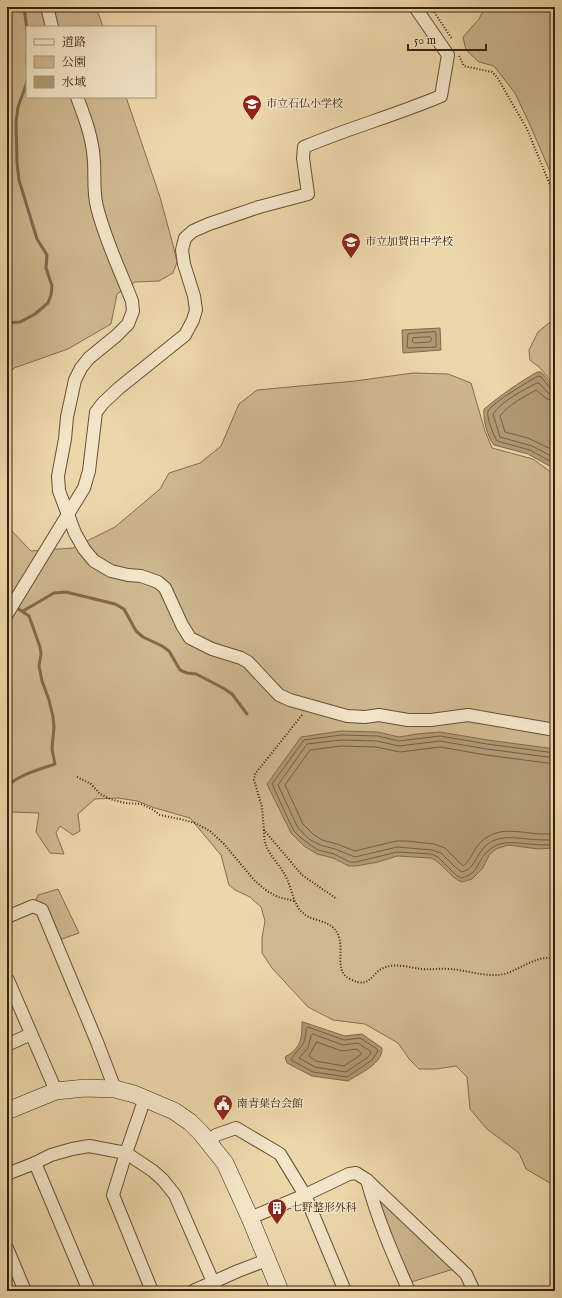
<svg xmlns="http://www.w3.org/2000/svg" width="562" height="1298" viewBox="0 0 562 1298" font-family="'IM FELL English','Noto Serif JP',serif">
	<rect width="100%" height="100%" fill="#ecd7aa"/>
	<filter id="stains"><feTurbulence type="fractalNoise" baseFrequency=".005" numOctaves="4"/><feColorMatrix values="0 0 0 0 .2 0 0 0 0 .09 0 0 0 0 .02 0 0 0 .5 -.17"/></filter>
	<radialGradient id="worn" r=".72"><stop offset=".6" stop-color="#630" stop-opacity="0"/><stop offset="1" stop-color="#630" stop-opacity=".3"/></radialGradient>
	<g fill="#ceb88f" stroke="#846d4e">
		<path d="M7 7H96L103 27H27V97H126L160 197 173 245 177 262 173 273 159 281 135 282 117 294 111 324 68 349 14 368 7 377Z"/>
		<path d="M485 7H555V183L530 125 515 93 494 66 479 62 466 50 463 37 479 19Z"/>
		<path d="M555 318V385L539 367 530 360 529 350 538 332Z"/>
		<path d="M413 373 448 374 471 383 485 431 492 448 533 459 555 475V1186L526 1169 519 1153 487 1129 470 1109 467 1077 456 1066 436 1069H419L410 1060 398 1043 365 1024 333 1020 308 1007 272 968 262 953V938L265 921 261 907 250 897 235 890 229 885 221 855 190 818 155 808 137 801 118 798 95 799 78 814 80 831 73 835 60 826 56 833 64 854 50 853 36 832 39 813 11 812 7 808V526L31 551 73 548 115 527 160 489 169 473 200 463 221 446 239 404 257 390 355 381Z"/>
		<path d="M58 889 79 933 56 941 34 904 38 895Z"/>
		<path d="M371 1187 457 1268 408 1283Z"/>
	</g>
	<g fill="#af9974" stroke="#80694a">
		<path d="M440 328 441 350 403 353 402 330Z"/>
		<path d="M537 372H541L555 387V469L528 454 494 445C487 436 483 420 484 409 501 395 518 383 537 372Z"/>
		<path d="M341 731 378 732 399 737 417 734 440 732 488 740 555 749V848L538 849 508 845 496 849 489 855 483 868 472 879 462 882C449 877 443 863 431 858L397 856 378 862 356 866H349L333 858 317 854 304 846 291 833 267 784 301 737Z"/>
		<path d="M302 1022H303L345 1036 362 1034 382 1048C383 1064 360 1073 348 1081L312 1076 287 1063 285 1057C301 1048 302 1039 302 1022Z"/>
	</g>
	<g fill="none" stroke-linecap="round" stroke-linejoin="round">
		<g stroke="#745e40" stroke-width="1">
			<path d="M435 332 436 334V347L409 348 407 347 408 334Z"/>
			<path d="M430 337 432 339 430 342 414 343 412 341 413 338Z"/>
			<path d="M555 390 551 389 541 377 538 376C528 382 493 402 488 411 486 416 494 437 497 441L530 450 555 464"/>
			<path d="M555 395 548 393 539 383H537C523 390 502 401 493 414L500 437 532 446 555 458"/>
			<path d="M555 401 547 399 536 390C524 397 508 405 500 416L505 432 528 438 555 451"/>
			<path d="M555 753 487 744 440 736 399 741 378 736 341 735 304 740 272 784 289 821 294 831 301 838 318 850 334 854 350 862H356L397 852 431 854 438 857 457 876 462 878C480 872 476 863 487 852 499 839 515 843 530 844 539 845 547 845 555 845"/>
			<path d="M555 758 487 749 440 741 399 746 377 741 341 740 307 744 278 785 298 828 309 839 320 845 335 849 355 857 397 847 432 850 441 853 454 866 462 872C474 869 475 858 482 850 493 835 511 837 527 839 536 840 546 840 555 840"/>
			<path d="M555 764 486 755 440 747 400 752 376 747 341 746 310 750 285 785 303 824 313 834 322 840 337 844 355 851 396 841H407L434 844 445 848 463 866C472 859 474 848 482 841 497 828 512 831 530 833 538 834 547 834 555 834"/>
			<path d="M308 1027 344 1040 360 1038 377 1049 378 1051 372 1060 347 1077 313 1072 291 1060C299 1045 305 1050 306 1029Z"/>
			<path d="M313 1034 343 1045 358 1043 370 1051 371 1053 368 1057 346 1072 315 1067 299 1058 308 1048 311 1036Z"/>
			<path d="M317 1042 342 1051 357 1049 362 1054 344 1066 316 1061 309 1056Z"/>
		</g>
		<g stroke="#80694a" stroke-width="3">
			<path d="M24 7 27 30"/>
			<path d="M27 53V64"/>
			<path d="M7 323 20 322 35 314 48 303 51 295 52 286 46 268 47 255 37 239 19 180 17 163 16 122 18 107 27 82"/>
			<path d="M23 611 54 593 66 592 115 604 124 609 136 631 143 637 162 646 169 651 180 670 187 673 196 674 223 688 232 694 247 714"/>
			<path d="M7 787C17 775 41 769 55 764L52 749 54 727 53 717 49 700 42 681 39 666 41 654 40 647 29 616 14 606"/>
		</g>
		<defs>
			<g id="street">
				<path d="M47 7 52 27"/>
				<path d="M77 97C85 118 93 139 94 162 95 177 93 192 97 207 105 240 120 270 132 301L133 311 128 324 116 336 89 358 81 368 75 380 67 417 65 439 58 476 59 491 75 533 84 549 94 561 111 571 128 575 141 576 158 582 165 588 182 625 190 638 212 649 241 658 248 662 279 695 290 700 347 716 365 717 379 715 408 720H431L468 715 555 730"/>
				<path d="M7 614 84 488 89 471 96 412 103 403 119 388 185 335 193 320 196 310 194 296 184 264 182 250 185 238 193 231 209 224 259 207 308 194 303 158 304 147C349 128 396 115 441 96L448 55 415 7"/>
				<path d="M7 917 33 906 42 910 97 1042 115 1089"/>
				<path d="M8 980 56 1091"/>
				<path d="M7 1045 31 1034"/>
				<path d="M145 1098 126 1153 113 1195 152 1291"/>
				<path d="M209 1142 216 1135 236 1128 280 1154 305 1195 349 1174 356 1173 367 1180 466 1274 474 1291"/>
				<path d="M35 1163 89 1291"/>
				<path d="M7 1174 35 1163 51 1155 72 1149 89 1146 126 1153 153 1171 163 1180 175 1195 217 1291"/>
				<path d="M367 1180C377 1218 393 1255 409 1291"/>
				<path d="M250 1218 305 1195 345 1291"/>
				<path d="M7 1248 25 1291"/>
				<path d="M193 1291 238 1271 267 1260"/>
			</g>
			<path id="secondary" d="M7 1111 56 1091 85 1088 115 1089 134 1094 174 1111 190 1122 201 1133 225 1163 250 1218 280 1291"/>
		</defs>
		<use href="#street" stroke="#664f34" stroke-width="14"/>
		<use href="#secondary" stroke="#39220c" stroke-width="18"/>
		<g stroke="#39220c" stroke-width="2" stroke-dasharray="1 2" stroke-linecap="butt">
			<path d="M431 7 452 39"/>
			<path d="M459 56 464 66 492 72 497 77 527 129 555 197"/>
			<path d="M302 715 255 774 254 780 262 807 264 830 302 875 337 899"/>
			<path d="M77 777 91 784 100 794 110 799 125 803 141 804 152 809 160 815 184 820 195 823 210 831 224 844 255 881 267 891 278 897 294 901"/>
			<path d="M264 830C264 833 264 838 265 842 268 854 279 864 285 875 291 885 294 907 303 913 309 919 320 920 328 924 353 938 329 969 350 979 372 990 370 972 386 967 398 963 411 968 422 969 431 970 440 968 450 969 465 970 482 976 498 975 516 974 536 953 555 959"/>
			<path d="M554 1291H555"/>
		</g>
		<use href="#street" stroke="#f3e5c8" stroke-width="12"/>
		<use href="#secondary" stroke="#f3e5c8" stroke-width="17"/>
	</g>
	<defs>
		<symbol id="school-pin" viewBox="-11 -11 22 30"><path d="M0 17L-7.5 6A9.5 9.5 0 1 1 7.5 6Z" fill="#8f2418" stroke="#f3e5c8"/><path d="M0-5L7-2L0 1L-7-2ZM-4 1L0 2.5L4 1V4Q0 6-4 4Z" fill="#fff"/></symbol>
		<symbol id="civic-pin" viewBox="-11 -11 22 30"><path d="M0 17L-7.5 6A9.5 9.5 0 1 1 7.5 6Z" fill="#8f2418" stroke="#f3e5c8"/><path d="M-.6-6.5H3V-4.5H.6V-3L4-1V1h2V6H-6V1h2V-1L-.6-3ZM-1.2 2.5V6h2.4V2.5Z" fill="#fff"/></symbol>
		<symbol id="building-pin" viewBox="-11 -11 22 30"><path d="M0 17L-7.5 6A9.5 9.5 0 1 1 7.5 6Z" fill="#8f2418" stroke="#f3e5c8"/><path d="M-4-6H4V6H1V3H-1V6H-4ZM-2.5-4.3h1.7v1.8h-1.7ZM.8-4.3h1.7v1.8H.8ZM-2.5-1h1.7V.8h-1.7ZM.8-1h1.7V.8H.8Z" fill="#fff"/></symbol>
	</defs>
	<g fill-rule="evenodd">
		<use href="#school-pin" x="241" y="93" width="22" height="30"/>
		<use href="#school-pin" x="340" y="231" width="22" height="30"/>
		<use href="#civic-pin" x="212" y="1093" width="22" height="30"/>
		<use href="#building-pin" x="266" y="1197" width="22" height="30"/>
	</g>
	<g text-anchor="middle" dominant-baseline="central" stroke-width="3" stroke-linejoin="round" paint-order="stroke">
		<g font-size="11" fill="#39220c" stroke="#f3e5c8" text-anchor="start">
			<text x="266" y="104">市立石仏小学校</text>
			<text x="365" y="242">市立加賀田中学校</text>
			<text x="237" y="1104">南青葉台会館</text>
			<text x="291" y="1208">七野整形外科</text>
		</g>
	</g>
	<rect width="562" height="1298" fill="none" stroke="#ecd7aa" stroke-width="24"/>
	<rect x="8" y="8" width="546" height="1282" fill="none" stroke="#39220c" stroke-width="2"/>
	<rect x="12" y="12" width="538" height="1274" fill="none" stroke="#39220c"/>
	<rect x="26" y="26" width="130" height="72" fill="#f3e5c8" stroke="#a9977d"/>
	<rect x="34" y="39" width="20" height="6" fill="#f3e5c8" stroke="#a9977d"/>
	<text x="62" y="46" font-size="12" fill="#39220c">道路</text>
	<rect x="34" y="56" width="20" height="12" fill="#ceb88f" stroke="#a9977d"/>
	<text x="62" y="66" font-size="12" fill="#39220c">公園</text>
	<rect x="34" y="76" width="20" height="12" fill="#af9974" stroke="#a9977d"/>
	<text x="62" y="86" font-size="12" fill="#39220c">水域</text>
	<path d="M408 44v6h78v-6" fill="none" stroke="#39220c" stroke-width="2"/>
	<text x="414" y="44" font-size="12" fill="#39220c" stroke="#f3e5c8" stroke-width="3" paint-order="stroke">50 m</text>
	<rect width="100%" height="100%" filter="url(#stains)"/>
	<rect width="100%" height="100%" fill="url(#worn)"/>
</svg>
